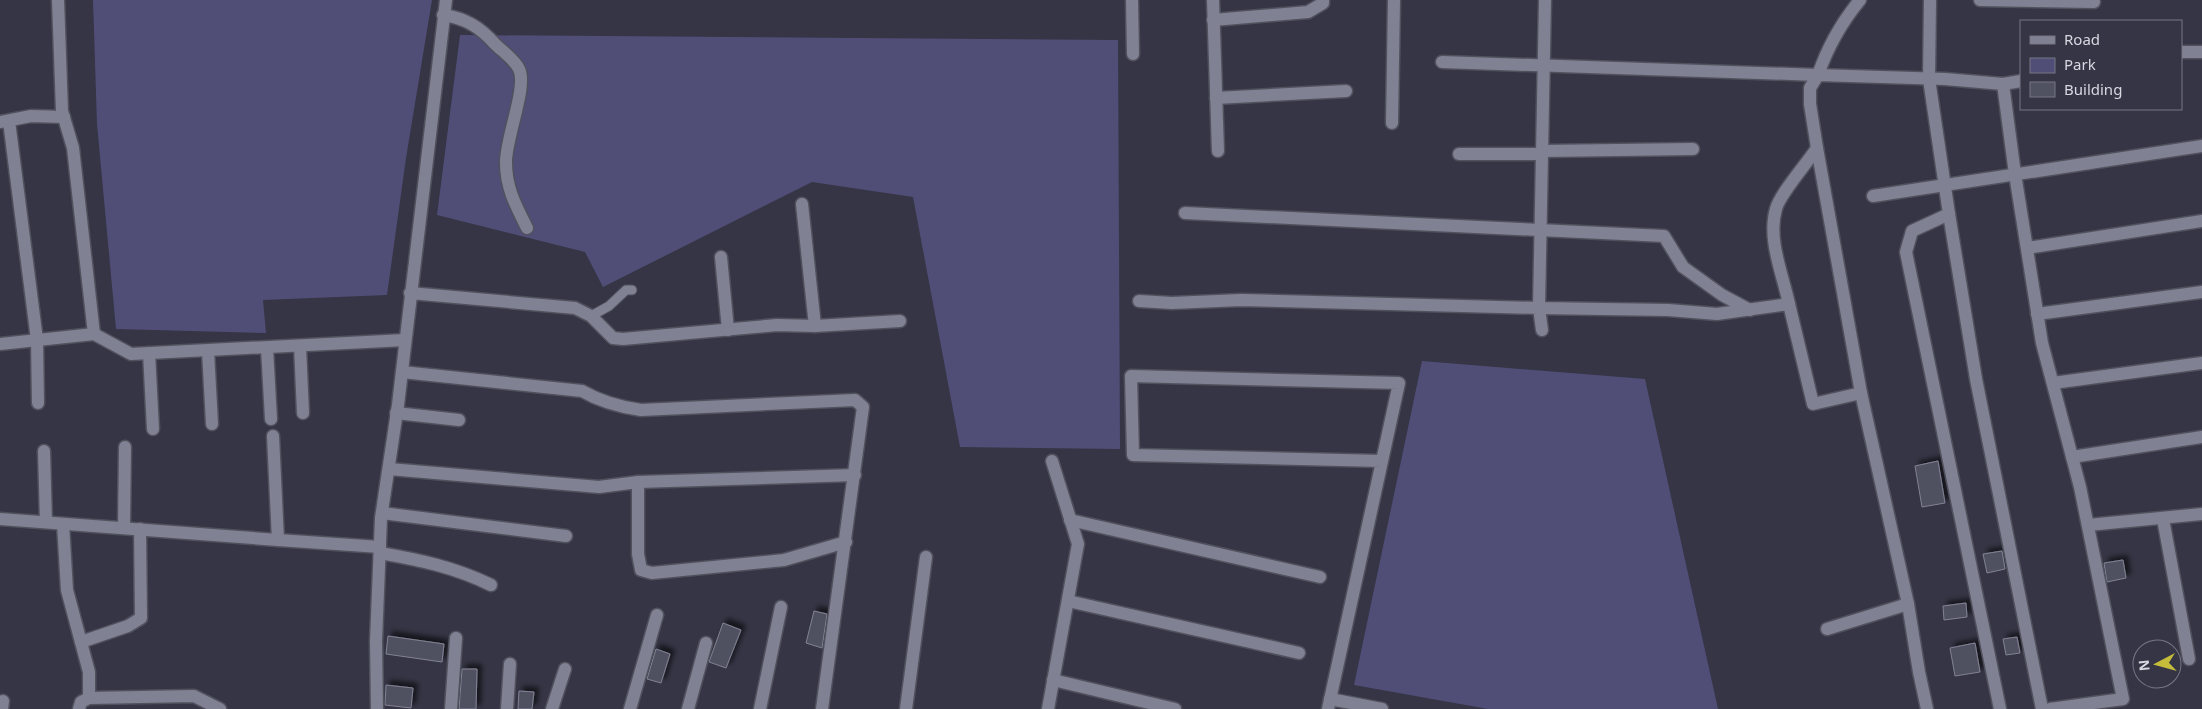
<svg xmlns="http://www.w3.org/2000/svg" width="2202" height="709" viewBox="0 0 2202 709" font-family="'Noto Sans',sans-serif">
	<defs>
		<filter id="shadow"><feDropShadow dx="4.5" dy="-4.5" stdDeviation="2.5" flood-color="#0009"/></filter>
	</defs>
	<rect width="100%" height="100%" fill="#353545"/>
	<g fill="#504e77">
		<path d="M93 0H432L406 158 387 295 263 300 266 333 116 329 97 124Z"/>
		<path d="M460 35 1118 40 1120 449 960 447 913 197 812 182 603 287 585 252 437 215Z"/>
		<path d="M1422 361 1645 379 1718 709H1488L1354 685Z"/>
	</g>
	<g fill="#505161" stroke="#818294" filter="url(#shadow)">
		<path d="M1938 461 1945 503 1922 507 1915 466Z"/>
		<path d="M2002 551 2005 569 1987 573 1983 554Z"/>
		<path d="M2123 560 2126 578 2107 582 2104 563Z"/>
		<path d="M1966 603 1967 617 1944 620 1943 606Z"/>
		<path d="M814 611 827 614 822 648 806 643Z"/>
		<path d="M723 623 741 630 726 668 709 662Z"/>
		<path d="M388 636 444 644 442 662 386 654Z"/>
		<path d="M2017 637 2020 653 2006 655 2003 639Z"/>
		<path d="M1975 643 1980 672 1955 676 1950 648Z"/>
		<path d="M656 649 670 654 661 683 647 679Z"/>
		<path d="M462 669H477L476 709H459Z"/>
		<path d="M386 685 413 688 411 708 385 705Z"/>
		<path d="M519 691 534 692 532 709H518Z"/>
	</g>
	<g fill="none" stroke-linecap="round" stroke-linejoin="round">
		<defs>
			<path id="service" d="M591 316 609 306 626 290H632"/>
			<g id="minor">
				<path d="M58 0 62 111 73 148 94 334"/>
				<path d="M1132 0 1133 54"/>
				<path d="M1213 0 1218 151"/>
				<path d="M1545 0 1539 308 1668 310 1717 314 1789 304 1813 404 1861 393"/>
				<path d="M1930 0 1929 79 1949 214 1976 379 2042 709"/>
				<path d="M1980 0 2094 2"/>
				<path d="M443 15C465 18 480 27 495 44 502 51 515 60 519 69 528 86 505 140 506 163 506 188 516 206 527 228"/>
				<path d="M1213 20 1308 12 1323 3V0"/>
				<path d="M2181 52H2202"/>
				<path d="M1442 62 1818 75C1828 46 1841 23 1860 0"/>
				<path d="M2003 84 2021 81"/>
				<path d="M1216 98 1346 91"/>
				<path d="M9 121 37 340 38 403"/>
				<path d="M0 122 31 116 64 117"/>
				<path d="M1392 123 1394 0"/>
				<path d="M1542 151 1693 149"/>
				<path d="M1459 154H1542"/>
				<path d="M1873 196 2202 146"/>
				<path d="M802 204 815 326 900 321"/>
				<path d="M1185 213 1664 236 1683 267 1722 295 1750 310"/>
				<path d="M1949 214 1912 231 1906 252 2000 709"/>
				<path d="M2027 248 2202 221"/>
				<path d="M721 257 728 330"/>
				<path d="M410 293 575 308 591 316 613 338 623 339 777 325 815 326"/>
				<path d="M1139 301 1172 303 1241 300 1539 308 1542 330"/>
				<path d="M1789 304C1783 275 1767 239 1776 209 1779 195 1808 162 1817 148"/>
				<path d="M2037 314 2202 292"/>
				<path d="M0 344 94 334 131 354 405 340"/>
				<path d="M300 346 303 413"/>
				<path d="M267 348 271 419"/>
				<path d="M208 351 212 424"/>
				<path d="M149 353 153 429"/>
				<path d="M402 372 582 391C601 402 620 407 641 410L855 400 863 407 822 709"/>
				<path d="M2053 383 2202 363"/>
				<path d="M396 413 459 420"/>
				<path d="M273 436 278 540 380 547"/>
				<path d="M44 451 46 522"/>
				<path d="M2072 457 2202 437"/>
				<path d="M389 469 599 487 638 482 855 475"/>
				<path d="M638 482V554L641 570 652 573 784 560 846 542"/>
				<path d="M382 513 566 536"/>
				<path d="M0 519 278 540"/>
				<path d="M2163 519 2189 659"/>
				<path d="M1070 520 1320 577"/>
				<path d="M63 524 67 590 89 672V698"/>
				<path d="M2088 525 2202 514"/>
				<path d="M124 527 125 447"/>
				<path d="M380 553C420 560 454 567 491 585"/>
				<path d="M1068 601 1299 653"/>
				<path d="M1827 629 1908 604"/>
				<path d="M81 642 128 626 141 618 140 529"/>
				<path d="M1053 680 1175 709"/>
				<path d="M1330 699 1382 709"/>
				<path d="M2 709 3 701"/>
				<path d="M79 709 81 702 89 698 194 696 220 709"/>
				<path d="M451 709 456 638"/>
				<path d="M507 709 510 664"/>
				<path d="M552 709 565 669"/>
				<path d="M630 709 657 615"/>
				<path d="M688 709 706 643"/>
				<path d="M760 709 781 607"/>
				<path d="M906 709 926 557"/>
				<path d="M1048 709 1078 544 1052 461"/>
				<path d="M1328 709 1399 383 1131 376 1133 455 1382 461"/>
				<path d="M1927 709 1919 672 1908 604 1861 393 1817 148 1810 104V88L1818 75 1945 79 2003 84 2015 174 2042 343 2080 487 2123 699 2050 709"/>
			</g>
			<path id="tertiary" d="M377 709 376 641 381 518 398 405 446 0"/>
		</defs>
		<use href="#service" stroke="#51515e" stroke-width="11"/>
		<use href="#minor" stroke="#51515e" stroke-width="15"/>
		<use href="#tertiary" stroke="#51515e" stroke-width="15"/>
		<use href="#service" stroke="#808193" stroke-width="9"/>
		<use href="#minor" stroke="#808193" stroke-width="12"/>
		<use href="#tertiary" stroke="#808193" stroke-width="12"/>
	</g>
	<rect x="2020" y="20" width="162" height="90" fill="#353545" stroke="#767684"/>
	<rect x="2030" y="36" width="25" height="8" fill="#808193" stroke="#767684"/>
	<text x="2064" y="45" font-size="15" fill="#d8d8e2">Road</text>
	<rect x="2030" y="58" width="25" height="15" fill="#504e77" stroke="#767684"/>
	<text x="2064" y="70" font-size="15" fill="#d8d8e2">Park</text>
	<rect x="2030" y="82" width="25" height="15" fill="#505161" stroke="#767684"/>
	<text x="2064" y="95" font-size="15" fill="#d8d8e2">Building</text>
	<g transform="translate(2157 664) rotate(264)"><circle r="24" fill="#353545" stroke="#767684"/>
	<path d="M0-4L9 19L0 12L-9 19Z" fill="#c6bc3c"/>
	<text y="-8" font-size="14" font-weight="bold" text-anchor="middle" fill="#d8d8e2">N</text>
	</g>
</svg>
